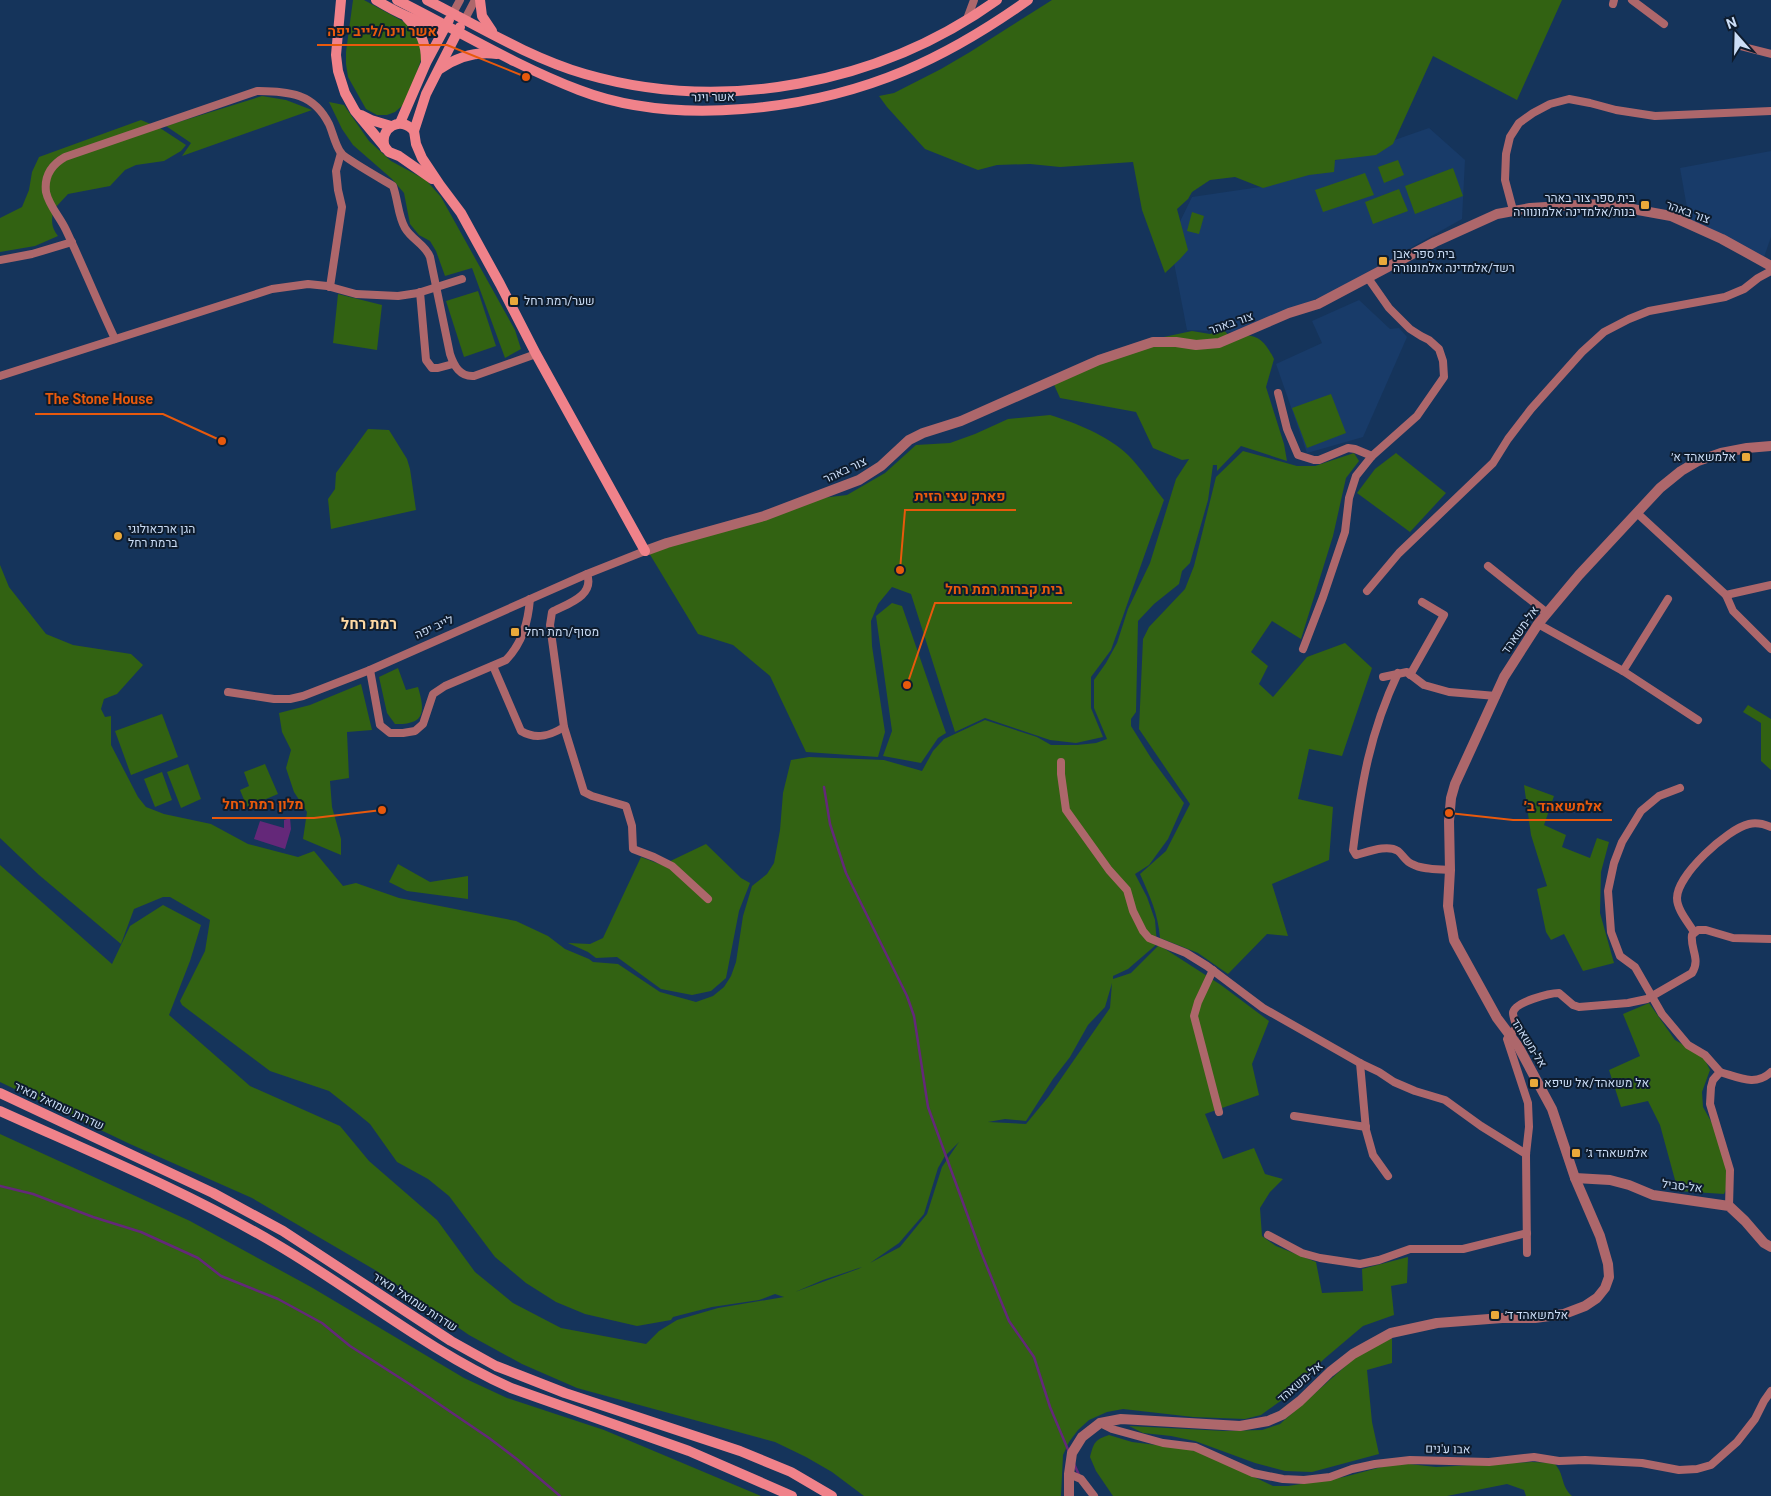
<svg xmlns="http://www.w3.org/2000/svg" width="1771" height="1496" viewBox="0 0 1771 1496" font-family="Roboto,Heebo,sans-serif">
	<rect width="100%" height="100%" fill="#15345b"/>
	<g fill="#183b69">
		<path d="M1429 128 1465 160 1462 219 1330 293 1236 332 1187 330 1170 242 1192 197 1260 187Z"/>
		<path d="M1771 151V237L1764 257 1689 219 1680 168Z"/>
		<path d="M1359 300 1390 329 1399 328 1407 337 1363 437 1307 453 1276 364 1322 343 1312 321Z"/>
	</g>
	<g fill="#326212" fill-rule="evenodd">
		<path d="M353 0H364L408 24 417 33 422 57 410 92 403 105 395 112 387 115H377L366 109 348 77 346 64V52Z"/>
		<path d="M1052 0H1562L1517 100 1433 56 1393 144 1376 155 1335 160 1334 172 1309 175 1263 188 1235 177 1210 180 1192 192 1188 199 1177 209 1188 250 1180 259 1165 273 1142 210 1133 162 1060 167 1030 164 997 165 978 170 925 149 887 107 879 96 894 93 941 69 970 52Z"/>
		<path d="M262 96 286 100 312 110 182 156 191 143 166 126Z"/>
		<path d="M329 102 344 105 369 141 391 161 426 180 441 197 515 330 521 349 505 358 472 268 445 276 436 251 430 241 419 235 410 224 404 193 392 179 353 145 342 129Z"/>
		<path d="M141 120 160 128 186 145 181 151 164 161 136 165 125 170 110 186 68 194 54 209C51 220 51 227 58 236L35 246 0 252V218L22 207 29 190 32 172 39 157Z"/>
		<path d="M1398 160 1404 175 1384 183 1378 167Z"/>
		<path d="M1453 168 1463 196 1415 214 1405 186Z"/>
		<path d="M1365 173 1374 195 1323 212 1315 190Z"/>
		<path d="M1399 189 1408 211 1373 224 1365 202Z"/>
		<path d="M1192 212 1204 216 1199 234 1187 231Z"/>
		<path d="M478 291 496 346 464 357 446 301Z"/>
		<path d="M338 294 382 305 377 350 333 343Z"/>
		<path d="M1223 329 1231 338C1255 331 1264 339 1274 359L1266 387 1284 444 1287 461 1241 446 1217 471V465H1213L1208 500 1190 563 1182 571 1179 584 1154 604 1138 621 1136 712 1131 719V726L1151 758 1184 803 1168 839 1149 865 1135 874 1147 897 1155 920 1157 944 1128 969 1113 976V979L1131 973 1159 945 1221 985 1269 1021 1252 1064 1259 1095 1205 1114 1223 1159 1254 1148 1265 1174 1283 1179 1270 1192 1260 1208 1262 1236 1276 1246 1316 1262 1322 1293 1363 1291 1362 1269 1408 1257 1407 1283 1391 1286 1394 1315 1363 1326 1324 1359 1286 1397 1261 1415 1245 1419 1193 1417 1123 1409 1107 1412 1089 1420 1078 1430 1069 1442 1063 1455 1061 1496H864L832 1472 806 1457 775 1442 577 1388 522 1364 469 1335 375 1270 252 1198 130 1144 0 1082V865L112 964 130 926 163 905 201 925 190 961 169 1015 250 1086 340 1126 369 1161 437 1220 475 1272 513 1303 561 1328 646 1344 659 1331 677 1320 718 1308 784 1297 775 1294 759 1300 712 1307 673 1317 671 1320 637 1326 585 1314 556 1302 526 1283 495 1257 449 1196 428 1179 397 1162 370 1124 353 1110 329 1091 270 1071 182 1005 180 1001 205 951 210 920 170 897H163L134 909 121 944 39 875 0 838V565L9 587 46 634 73 645 131 654 143 665 117 694 104 699 101 709 105 717 111 716V745L138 797 146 807 164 814 211 824 248 844 298 857 314 851 343 886 356 883 399 898 516 921 548 936 565 949 589 959 593 962 618 964 660 992 696 1002 713 996 724 987 731 976 736 962 743 916 752 886 767 874 774 863 780 830 783 793 791 760 809 757 884 760 922 771 933 751 944 739 985 720 1037 737 1051 745H1077L1096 743 1107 739 1094 708V680L1106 663 1117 643 1128 609 1150 563 1176 479 1189 459 1182 460 1153 448 1136 412 1060 398 1051 378 1145 341 1192 331 1210 334ZM1112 983 1110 1008 1049 1096 1026 1124 988 1122 1005 1119 1026 1121 1053 1079 1070 1057 1088 1025 1105 1007ZM959 1142 942 1167 927 1214 900 1247 870 1263 899 1243 924 1214 938 1168 945 1156ZM862 1267 858 1269 795 1292 823 1280Z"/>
		<path d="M1331 394 1346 433 1307 448 1292 408Z"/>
		<path d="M1050 415C1076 423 1107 435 1128 455 1141 468 1152 485 1164 500L1111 650 1091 677V708L1103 737 1076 743 1050 740 985 718 955 732 911 594 892 587 878 604 871 621 872 646 885 732 878 757 806 752 770 676 733 645 698 634 649 553 813 499 847 495 885 473 916 445 950 443 975 434 1008 419Z"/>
		<path d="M368 429 389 430 407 459 410 469 416 510 331 529 328 499 335 489 336 473Z"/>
		<path d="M1243 451 1297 466H1315L1354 453 1359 461 1346 478 1333 536 1301 639 1272 621 1251 652 1268 666 1259 684 1273 697 1307 657 1345 643 1372 668 1342 756 1309 749 1298 799 1333 807 1329 860 1272 884 1288 936 1267 934 1228 974 1198 953 1160 938C1158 913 1150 897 1140 874L1166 851 1190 804 1139 729 1143 639 1149 627 1185 589 1194 566 1216 477Z"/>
		<path d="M1396 453 1446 493 1410 532 1357 493 1375 469Z"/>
		<path d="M892 603 902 606 946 733 938 738 921 763 883 756 892 731 876 616Z"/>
		<path d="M398 668 406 690 418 687C425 711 426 725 395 724L387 713 379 677Z"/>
		<path d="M361 684 372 730 347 732 349 778 330 781 332 807 341 839V855L303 839 307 812 294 792 286 768 291 750 282 732 279 713 310 705Z"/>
		<path d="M1748 705 1771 719V770L1761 761V723L1743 712Z"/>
		<path d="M162 714 178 757 131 775 115 731Z"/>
		<path d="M188 764 201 799 181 808 167 772Z"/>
		<path d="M265 764 278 794 247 807 240 790 249 786 244 772Z"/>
		<path d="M162 772 172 800 155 807 144 779Z"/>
		<path d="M1524 785 1554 796 1544 825 1566 835 1562 847 1590 858 1597 838 1609 842 1601 872 1600 913 1614 963 1583 971 1564 934 1551 940 1546 932 1537 889 1547 886 1531 835Z"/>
		<path d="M706 844 741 878 750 883 739 911 726 978 711 991 692 995 661 989 617 957 596 958 588 952 568 943 590 944 603 938 641 857 662 865Z"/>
		<path d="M398 864 430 882 468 876V899L407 891 389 882Z"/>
		<path d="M1649 1003 1675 1040 1703 1056 1710 1070 1702 1092 1703 1107 1713 1125 1732 1176 1724 1194 1678 1191 1660 1125 1648 1101 1621 1107 1609 1070 1640 1056 1623 1014Z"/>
		<path d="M0 1134 190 1221 311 1287 464 1378 507 1398 604 1430 761 1496H0Z"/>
		<path d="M1392 1338V1363L1367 1370 1372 1422 1379 1454 1312 1472 1285 1471 1255 1463 1195 1441 1171 1436 1143 1433 1129 1426 1225 1431 1262 1430 1280 1424 1358 1355Z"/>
		<path d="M1109 1435 1132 1442 1188 1449 1208 1455 1273 1486H1288L1344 1477 1389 1465 1409 1464 1436 1467 1532 1462 1554 1463C1565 1474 1560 1485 1572 1496H1526L1524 1490 1507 1484 1447 1496H1113L1096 1471 1090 1457C1094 1443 1094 1440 1109 1435Z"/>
	</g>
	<path fill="#642879" d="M290 818 291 829 285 849 254 839 260 821 284 828V820Z"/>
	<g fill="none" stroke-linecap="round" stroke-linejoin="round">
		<g stroke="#642879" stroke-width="2.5">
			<path d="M824 787 830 824 846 873 907 996 914 1016 928 1107 981 1252 1009 1321 1034 1357 1050 1407 1069 1452"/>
			<path d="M0 1186 33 1194 93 1217 141 1232 198 1258 221 1276 278 1299 322 1323 350 1346 411 1385 489 1438 518 1460 560 1496"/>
			<path d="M1074 1464 1080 1477"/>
		</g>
		<g stroke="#ad676b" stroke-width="8">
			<path d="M1632 0 1664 24"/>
			<path d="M1613 4 1614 0"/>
			<path d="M453 13 460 0"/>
			<path d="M465 19 475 0"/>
			<path d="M967 19 974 0"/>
			<path d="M1740 46 1771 54"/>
			<path d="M1513 210 1505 180 1506 154 1510 137 1519 123 1533 113 1550 104 1569 99 1590 103 1616 110 1655 116 1771 111"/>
			<path d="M0 260 32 254 72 242"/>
			<path d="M330 287 342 207 338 190 336 171 341 153"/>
			<path d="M420 292 426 360 432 368H438L453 364"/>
			<path d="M115 339C98 303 83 266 66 230 60 217 49 206 46 192 44 176 51 165 65 157L257 91C289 92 313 92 329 124 333 133 335 145 341 153 346 159 383 180 393 186 398 200 398 216 405 228 412 240 425 244 430 257L450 354C454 366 460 377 474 376L536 354"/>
			<path d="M0 376 272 289 308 284 327 286 356 294 398 296 418 293 462 279"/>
			<path d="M1278 393 1287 429 1298 455 1314 460H1319L1348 448 1355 449 1372 456"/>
			<path d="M1637 513 1726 595 1733 611 1771 649"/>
			<path d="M1488 566 1547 613"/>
			<path d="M1367 591 1399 553 1493 463 1508 439 1531 409 1582 352 1604 332 1629 319 1649 311 1725 297 1744 289 1758 278 1771 271"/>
			<path d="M1726 595 1771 585"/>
			<path d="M1538 624 1623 671 1698 720"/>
			<path d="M1303 649 1323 597 1345 532 1349 498 1356 476 1372 456 1417 416 1444 377 1443 361 1439 349 1429 340 1421 336 1410 329 1389 308 1368 278"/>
			<path d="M493 666 521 731C536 740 550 736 564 727L550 625 552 612C567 604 595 596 587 574"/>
			<path d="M370 670 380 725 390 733H403L415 731 423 724 433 694 445 686 506 660C523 642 528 622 530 599"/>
			<path d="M1623 671 1668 599"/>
			<path d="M1398 673C1370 732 1361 785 1353 850L1356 855C1368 852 1387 844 1398 851 1403 855 1406 862 1412 864 1423 870 1438 869 1450 870"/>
			<path d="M1410 675 1444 615 1422 602"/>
			<path d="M1383 677 1407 672 1424 685 1449 692 1496 696"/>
			<path d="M228 692 274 699H290L303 696 370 670 587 574 645 551"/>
			<path d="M564 727 584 792 592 796 626 806 632 826 633 849 654 857 672 866 708 899"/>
			<path d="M1061 762V774L1066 810 1109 870 1127 890 1133 911 1143 931 1149 938 1186 953 1207 966 1263 1008 1360 1063 1379 1072 1394 1082 1415 1091 1445 1100 1481 1126 1526 1154"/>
			<path d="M1680 788 1659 796 1641 811 1622 842 1614 863 1608 891 1611 932 1620 956 1635 967 1662 1014 1688 1045 1705 1055 1720 1072 1713 1080 1711 1087 1710 1104 1730 1170 1729 1206"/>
			<path d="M1694 932C1688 922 1677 910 1677 898 1677 875 1727 829 1749 824 1757 822 1764 824 1771 827"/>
			<path d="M1213 970 1198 1002 1194 1016 1219 1112"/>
			<path d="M1360 1063 1366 1130 1373 1155 1388 1176"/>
			<path d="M1720 1072C1738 1077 1756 1087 1771 1072"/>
			<path d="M1294 1116 1366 1127"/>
			<path d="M1268 1235 1302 1253 1320 1258 1360 1264 1379 1260 1410 1249H1463L1527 1233"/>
			<path d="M1527 1253 1526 1154 1529 1127 1528 1103 1507 1039 1516 1028C1516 1023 1513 1017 1513 1013 1514 1002 1550 993 1559 993L1573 1005 1579 1007 1628 1003 1647 999 1692 973C1701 959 1690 949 1692 935L1698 930H1706L1733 938 1771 939"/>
			<path d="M1100 1423 1112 1429 1163 1443 1195 1447 1253 1473 1283 1479 1304 1480 1330 1477 1352 1469 1375 1464 1410 1460 1489 1462 1534 1457 1559 1461 1585 1460 1642 1463 1679 1470 1697 1469 1711 1465 1737 1442 1755 1419 1764 1401 1771 1391"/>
			<path d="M1069 1474 1081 1479 1094 1496"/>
		</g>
		<g stroke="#ad676b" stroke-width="10">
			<path d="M645 551 667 543 764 516 859 480 881 466 909 440 923 433 961 421 1099 360 1153 342H1176L1196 345 1219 343 1289 313 1318 304 1435 242 1497 214 1530 208 1579 205 1604 204 1627 208 1671 216 1722 239 1771 266"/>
			<path d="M1575 1178 1610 1180 1629 1185 1653 1195 1729 1206 1745 1221 1764 1243 1771 1247"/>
			<path d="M1069 1496V1474L1072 1453 1082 1437 1100 1423 1121 1419 1240 1426 1268 1421 1282 1415 1300 1401 1330 1372 1353 1354 1391 1333 1437 1323 1502 1318H1535L1564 1314 1585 1306 1597 1298 1605 1288 1609 1277 1608 1264 1600 1236 1575 1178 1552 1109 1518 1046 1497 1018 1454 940 1448 906 1450 870 1449 821 1451 798 1455 784 1504 677 1538 624 1579 575 1660 488 1681 471 1698 461 1721 453 1747 448 1771 446"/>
		</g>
		<g stroke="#f0828a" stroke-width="10">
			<path d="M341 0 336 55 338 71 345 93 355 111 389 152 399 156 432 179"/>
			<path d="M376 0C396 12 417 23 440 25"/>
			<path d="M397 0C457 30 516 66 579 90 675 127 811 110 904 71 947 53 990 27 1028 0"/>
			<path d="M427 0C478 26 530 58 585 74 724 114 880 84 997 0"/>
			<path d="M480 0 482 16 492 31"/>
			<path d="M407 18C421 32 426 42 426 62"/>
			<path d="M440 69C457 57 477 51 497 54"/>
			<path d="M361 115 371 120 391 126"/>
			<path d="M400 123 426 63 449 20"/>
			<path d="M414 131 426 94 460 27"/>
			<path d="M385 148C378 128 401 115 414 131L416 144 422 158 440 185 461 213 500 284 536 354 645 551"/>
			<path d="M0 1093 213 1193 283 1231 451 1341 496 1366 565 1393 740 1451 791 1472 832 1496"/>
			<path d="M0 1111C93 1153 188 1192 276 1244 356 1291 427 1350 511 1388L689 1451 792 1496"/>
		</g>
	</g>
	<g fill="#eba93a" stroke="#0e1c2e" stroke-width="2">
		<rect x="1640" y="200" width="10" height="10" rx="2.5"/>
		<rect x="1378" y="256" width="10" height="10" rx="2.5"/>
		<rect x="509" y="296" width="10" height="10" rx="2.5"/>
		<rect x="1741" y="452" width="10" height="10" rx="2.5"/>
		<circle cx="118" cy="536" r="5"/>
		<rect x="510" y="627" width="10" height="10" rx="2.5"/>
		<rect x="1529" y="1078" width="10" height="10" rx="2.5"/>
		<rect x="1571" y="1148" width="10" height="10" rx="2.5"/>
		<rect x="1490" y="1310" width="10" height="10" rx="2.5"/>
	</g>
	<g text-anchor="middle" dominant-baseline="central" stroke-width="4" stroke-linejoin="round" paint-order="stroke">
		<g font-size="12" fill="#ccdef7" stroke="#0e1c2e">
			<text transform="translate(713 97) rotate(-1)">אשר וינר</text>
			<text transform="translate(1688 212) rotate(20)">צור באהר</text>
			<text transform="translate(1231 323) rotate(-19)">צור באהר</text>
			<text transform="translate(845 470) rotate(-25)">צור באהר</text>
			<text transform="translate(434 627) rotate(-24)">לייב יפה</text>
			<text transform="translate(1520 630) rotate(-55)">אל-משאהד</text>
			<text transform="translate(1529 1043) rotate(58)">אל-משאהד</text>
			<text transform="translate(59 1106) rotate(25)">שדרות שמואל מאיר</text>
			<text transform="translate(1682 1186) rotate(7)">אל-סביל</text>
			<text transform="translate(415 1302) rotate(33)">שדרות שמואל מאיר</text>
			<text transform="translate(1300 1382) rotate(-41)">אל-משאהד</text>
			<text transform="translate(1448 1449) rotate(1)">אבו ע'נים</text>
		</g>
		<g font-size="12" fill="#ccdef7" stroke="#0e1c2e" text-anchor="start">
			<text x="1635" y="198" text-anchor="end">בית ספר צור באהר<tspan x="1635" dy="14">בנות/אלמדינה אלמונוורה</tspan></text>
			<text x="1393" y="254">בית ספר אבן<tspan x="1393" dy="14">רשד/אלמדינה אלמונוורה</tspan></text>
			<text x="524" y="301">שער/רמת רחל</text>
			<text x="1736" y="457" text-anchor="end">אלמשאהד א׳</text>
			<text x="128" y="529">הגן ארכאולוגי<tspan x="128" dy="14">ברמת רחל</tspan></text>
			<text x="525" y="632">מסוף/רמת רחל</text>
			<text x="1544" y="1083">אל משאהד/אל שיפא</text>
			<text x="1586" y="1153">אלמשאהד ג׳</text>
			<text x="1505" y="1315">אלמשאהד ד׳</text>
		</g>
		<g font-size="15" font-weight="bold" fill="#fed9a4" stroke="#0e1c2e">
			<text x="369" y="624">רמת רחל</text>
		</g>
	</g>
	<path fill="none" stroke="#e8590c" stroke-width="2" d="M526 77L447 45H317M222 441L163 414H35M900 570L905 510H1016M907 685L935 603H1072M382 810L314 818H212M1449 813L1513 820H1612"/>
	<g fill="#e8590c" stroke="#0e1c2e" stroke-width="2">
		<circle cx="526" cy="77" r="5"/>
		<circle cx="222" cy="441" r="5"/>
		<circle cx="900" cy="570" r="5"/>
		<circle cx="907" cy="685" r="5"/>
		<circle cx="382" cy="810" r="5"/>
		<circle cx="1449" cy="813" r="5"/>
	</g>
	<g font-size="14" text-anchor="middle" font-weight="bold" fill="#e8590c" stroke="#0e1c2e" stroke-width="4" stroke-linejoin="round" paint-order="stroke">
		<text x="382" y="36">אשר וינר/לייב יפה</text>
		<text x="99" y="404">The Stone House</text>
		<text x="960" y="501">פארק עצי הזית</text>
		<text x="1004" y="594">בית קברות רמת רחל</text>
		<text x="263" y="809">מלון רמת רחל</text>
		<text x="1563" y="811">אלמשאהד ב׳</text>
	</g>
	<g transform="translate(1736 35) rotate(340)" stroke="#0e1c2e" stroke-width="4" paint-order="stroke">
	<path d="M0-4L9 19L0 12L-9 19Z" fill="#ccdef7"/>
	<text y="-8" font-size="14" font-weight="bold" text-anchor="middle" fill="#ccdef7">N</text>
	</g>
</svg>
